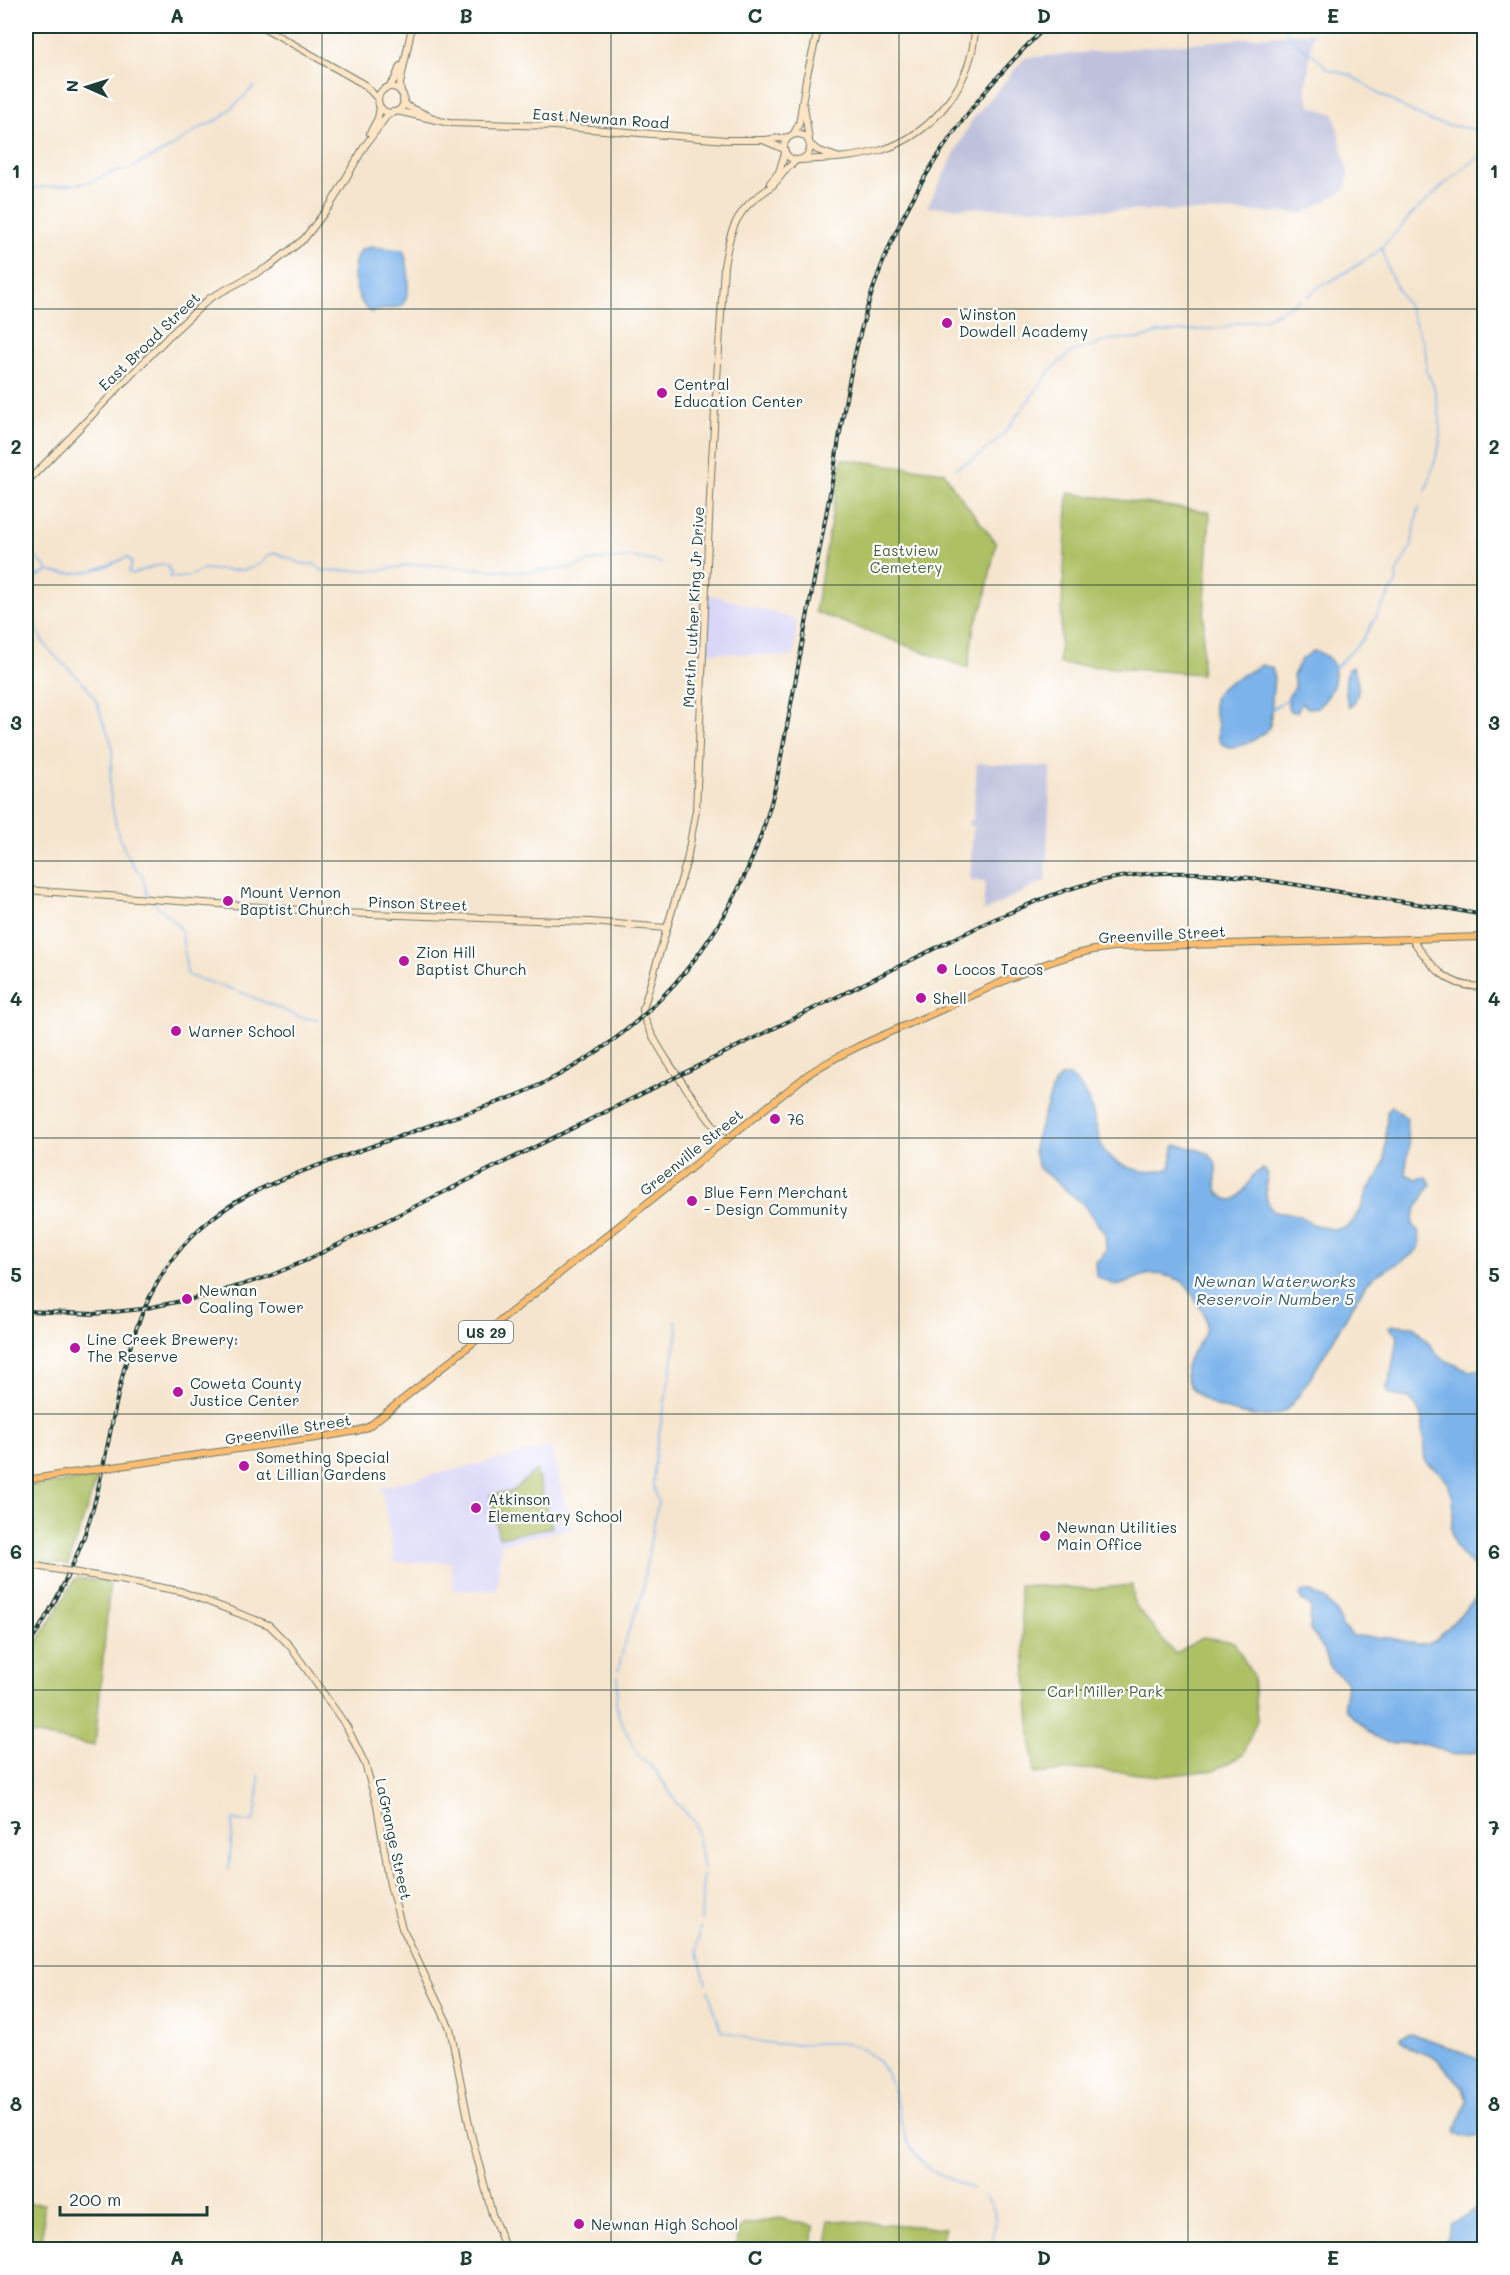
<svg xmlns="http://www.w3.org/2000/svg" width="1510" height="2275" viewBox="0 0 1510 2275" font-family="Mali,sans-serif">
	<rect width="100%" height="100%" fill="#fff"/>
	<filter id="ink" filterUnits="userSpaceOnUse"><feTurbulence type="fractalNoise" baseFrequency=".0167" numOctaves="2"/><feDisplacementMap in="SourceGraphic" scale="12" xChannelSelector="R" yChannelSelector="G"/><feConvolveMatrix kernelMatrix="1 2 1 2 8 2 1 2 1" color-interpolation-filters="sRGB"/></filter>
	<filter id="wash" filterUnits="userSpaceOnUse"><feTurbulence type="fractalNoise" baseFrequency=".008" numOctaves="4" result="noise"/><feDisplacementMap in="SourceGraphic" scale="24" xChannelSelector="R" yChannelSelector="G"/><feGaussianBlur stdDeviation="1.35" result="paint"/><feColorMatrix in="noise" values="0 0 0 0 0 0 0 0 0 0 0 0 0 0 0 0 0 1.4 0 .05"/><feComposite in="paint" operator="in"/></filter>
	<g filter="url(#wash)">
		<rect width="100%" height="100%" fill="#f6e5ce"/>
		<g fill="#d9d6f7">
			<path d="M705 593 797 620 794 657 703 652Z"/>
			<path d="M551 1447 572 1528 501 1544 497 1590H453L451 1562H395L381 1487Z"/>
		</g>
		<g fill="#c0c2dd">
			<path d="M1313 32 1306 89 1311 106 1334 114 1348 174 1346 189 1304 213 927 207 972 120 1025 58Z"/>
			<path d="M977 763 1051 767 1046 880 983 912 985 881 970 880 973 826H968L969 820H973Z"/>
		</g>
		<g fill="#adc064" stroke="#667e4c" stroke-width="1.5">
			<path d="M842 459 944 472 953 487 996 543 984 603 974 626 968 668 815 612Z"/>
			<path d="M1068 493 1210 512 1201 674 1059 664Z"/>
			<path d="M536 1470 552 1527 499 1537 490 1495 513 1491Z"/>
			<path d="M97 1478 68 1565 26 1558V1487Z"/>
			<path d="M76 1578 110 1582 95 1746 27 1733 26 1730V1661Z"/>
			<path d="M1019 1585 1091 1589 1132 1585 1134 1604 1175 1654 1203 1637 1234 1642 1253 1676 1257 1720 1243 1755 1215 1770 1161 1776 1087 1769 1034 1774Z"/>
			<path d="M26 2203 44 2204 42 2249H26Z"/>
			<path d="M779 2218 814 2226 812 2249H735L738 2232 744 2225Z"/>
			<path d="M828 2220 945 2228 938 2249H829Z"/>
		</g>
		<g fill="#7bb3eb" stroke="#4d7890" stroke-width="1.5">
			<path d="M373 247 403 250C409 265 412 292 402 306L370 312C355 301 347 263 362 249Z"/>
			<path d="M1313 651C1345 657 1338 690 1318 707L1308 708 1302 703 1297 712 1290 711 1288 708V697C1295 684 1297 695 1293 676L1301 660Z"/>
			<path d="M1262 665 1272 668 1274 675 1270 726C1263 737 1234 755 1221 743 1215 738 1220 728 1217 721 1208 697 1216 689 1237 678 1245 674 1253 669 1262 665Z"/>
			<path d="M1353 667C1359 681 1362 697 1349 708 1345 694 1344 683 1348 669Z"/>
			<path d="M1068 1076C1092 1089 1094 1122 1101 1145 1112 1167 1148 1177 1170 1168L1174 1147 1177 1145C1189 1147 1212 1150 1216 1165 1217 1173 1215 1181 1217 1190 1235 1214 1245 1189 1254 1174L1263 1169 1268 1174C1264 1186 1265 1204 1274 1212L1299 1215 1312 1224 1330 1229 1344 1228 1351 1224 1361 1208 1369 1188 1378 1177 1385 1160 1387 1112 1391 1106 1407 1118C1405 1133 1408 1131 1409 1143 1410 1153 1405 1163 1406 1174L1416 1179 1427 1177 1431 1184C1426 1192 1410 1215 1413 1224 1414 1227 1417 1230 1419 1232L1420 1246C1407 1264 1382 1267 1367 1283 1350 1306 1302 1402 1283 1412 1266 1421 1239 1414 1221 1408 1207 1403 1189 1392 1186 1376 1183 1357 1199 1348 1205 1332 1208 1319 1204 1312 1197 1303 1193 1297 1190 1288 1185 1284 1176 1276 1156 1273 1146 1275 1135 1278 1126 1284 1116 1286L1096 1276 1095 1262 1101 1258 1106 1249 1105 1234 1083 1204 1039 1168 1034 1152 1035 1142 1054 1084 1061 1077Z"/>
			<path d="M1392 1325 1414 1326 1441 1358 1468 1371 1484 1369V1751L1454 1755 1426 1744 1394 1743 1377 1739 1346 1710 1344 1703 1347 1684 1343 1678 1331 1669 1324 1650 1310 1629 1311 1608 1300 1598 1301 1592H1311L1326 1600 1336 1611 1342 1626 1353 1636 1391 1638 1417 1644 1428 1643 1437 1639 1480 1594C1483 1561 1464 1566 1454 1543 1447 1524 1458 1509 1451 1492 1448 1484 1443 1474 1436 1469 1431 1466 1428 1465 1425 1460 1422 1439 1428 1415 1409 1398L1391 1395 1386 1390C1394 1374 1392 1355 1398 1339L1397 1335 1389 1328Z"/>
			<path d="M1410 2034C1437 2039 1459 2054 1484 2061V2135L1465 2137 1457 2133 1456 2129 1467 2100 1463 2087 1436 2058 1412 2049 1401 2040 1400 2037Z"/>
			<path d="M1484 2201V2249H1442L1446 2242 1452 2223 1468 2216Z"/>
		</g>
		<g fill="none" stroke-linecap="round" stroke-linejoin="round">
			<g stroke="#7bb3eb" stroke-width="1.5">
				<path d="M1285 28 1288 34 1296 43 1312 53 1328 69 1350 75 1388 99 1432 122 1472 129 1484 134"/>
				<path d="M26 189 87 183 112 172 129 169 172 147 198 129 221 118 255 86"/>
				<path d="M1382 247 1389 272 1403 299 1409 308 1423 342 1426 354V370L1434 387 1440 420V443L1426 491"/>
				<path d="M1307 297 1323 284 1333 280 1375 254 1403 225 1409 217 1447 182 1484 153"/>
				<path d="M956 468 981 454 1002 436 1051 370 1071 352 1113 339H1141L1157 333 1224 328 1232 324 1265 319 1300 300"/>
				<path d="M26 548C33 557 43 561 48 571 78 578 100 570 127 557L132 562 129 572 132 574 161 564 168 565V569L172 572 169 577C181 579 193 576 203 569 222 570 257 576 268 555L276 553 303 564H314L323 571 381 570 415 564 523 572 572 568 591 561 632 557 662 563"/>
				<path d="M26 572H30L36 577C32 588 34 588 33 599 30 658 77 661 97 703 99 707 100 712 101 716 107 732 114 742 112 760 111 771 109 780 110 792 113 815 119 846 133 865 136 869 140 872 142 876 146 882 144 890 149 897"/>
				<path d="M36 577 47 572"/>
				<path d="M1334 669 1363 639 1393 588 1397 581 1396 573 1411 547 1419 506"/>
				<path d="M1271 710 1288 699"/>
				<path d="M152 901 177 924 182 933 187 973 189 976 235 990"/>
				<path d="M240 992 300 1017 318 1020"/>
				<path d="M618 1671C622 1654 626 1637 632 1621 638 1605 645 1594 644 1576L658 1502 653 1484 655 1455 678 1332 675 1320"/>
				<path d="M618 1676 616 1704 618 1714 637 1754 656 1771 677 1803 695 1822 703 1868"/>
				<path d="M229 1869 233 1820 241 1822 253 1821 257 1808 259 1775"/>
				<path d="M701 1921 703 1874"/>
				<path d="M700 1928 697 1949 706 1983"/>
				<path d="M708 1990 721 2031C740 2036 759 2043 779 2044 799 2046 838 2039 856 2046 895 2064 893 2094 903 2129 906 2142 916 2155 924 2164 935 2177 958 2180 972 2189"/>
				<path d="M985 2197C1002 2212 993 2230 992 2250"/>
			</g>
		</g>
	</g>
	<g filter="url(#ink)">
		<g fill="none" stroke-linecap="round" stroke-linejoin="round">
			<defs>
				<g id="secondary">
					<path d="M261 26 365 85 378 99"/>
					<path d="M389 87 395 79 400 66"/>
					<circle cx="391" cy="100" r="13"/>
					<path d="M401 93 400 84 412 26"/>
					<path d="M403 100 407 106 433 118"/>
					<path d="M804 106 809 140"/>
					<path d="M397 111 449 123 554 126 726 140H763L784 149"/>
					<path d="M370 133 378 118 380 107"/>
					<circle cx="797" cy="147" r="13"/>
					<path d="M793 135 799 124 806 79 819 26"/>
					<path d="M764 140 789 137"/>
					<path d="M810 144 817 150 837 157"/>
					<path d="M800 160C827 159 855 158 882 150 935 133 974 81 975 26"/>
					<path d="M770 183 779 172 785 153"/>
					<path d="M26 483 169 336 210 298 270 266 304 239 331 204 364 147 386 117 392 112"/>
					<path d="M26 890 342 913 590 922 667 928"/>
					<path d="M1412 939C1430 965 1449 990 1484 986"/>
					<path d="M725 1141C707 1116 643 1035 643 1009L687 860 696 810 711 476 724 266C728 244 731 222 748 205 755 197 765 192 773 185 781 177 786 167 796 161"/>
					<path d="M26 1564 47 1568"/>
					<path d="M97 1576 180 1591 269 1625 290 1646 347 1727 365 1764 377 1805 390 1885 402 1928 450 2028 471 2134 492 2214 506 2250"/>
				</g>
				<g id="primary">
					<path d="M113 1467 316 1438 357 1431 368 1427 807 1075C849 1047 897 1030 943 1009 996 985 1058 952 1115 947L1484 937"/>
					<path d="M26 1480 91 1470"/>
				</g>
			</defs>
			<use href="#secondary" stroke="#6a786a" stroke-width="8"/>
			<use href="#primary" stroke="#6a786a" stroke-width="8"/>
			<use href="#secondary" stroke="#fee5c5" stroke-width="6"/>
			<use href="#primary" stroke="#fcbd6f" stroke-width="6"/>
			<defs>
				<g id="rail">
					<path d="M26 1311 94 1314 142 1309 206 1296 267 1277 305 1261 426 1201 988 922C1026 906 1063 888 1104 880 1182 863 1262 879 1340 892 1388 900 1436 906 1484 915"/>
					<path d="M26 1650C54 1606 77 1563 92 1512 119 1417 119 1313 190 1238 234 1192 295 1174 353 1153 384 1142 414 1131 445 1120 473 1111 500 1103 527 1091 657 1032 741 926 775 788 794 692 811 595 829 499 839 443 846 385 861 330 891 212 959 109 1047 26"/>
				</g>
			</defs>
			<use href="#rail" stroke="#1f3d34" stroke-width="4"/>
			<use href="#rail" stroke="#fff" stroke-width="1.5" stroke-dasharray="4.5" stroke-linecap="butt"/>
			<defs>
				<path id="secondary-bridge" d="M47 1568 97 1576"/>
				<path id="primary-bridge" d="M91 1470 113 1467"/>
			</defs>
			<use href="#secondary-bridge" stroke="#6a786a" stroke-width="8" stroke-linecap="butt"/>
			<use href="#primary-bridge" stroke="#6a786a" stroke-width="8" stroke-linecap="butt"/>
			<use href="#secondary-bridge" stroke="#fee5c5" stroke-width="6"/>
			<use href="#primary-bridge" stroke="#fcbd6f" stroke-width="6"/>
		</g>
	</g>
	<path fill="none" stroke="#1f3d34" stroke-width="1.5" stroke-opacity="0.55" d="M322 26V2250M611 26V2250M899 26V2250M1188 26V2250M26 309H1484M26 585H1484M26 861H1484M26 1138H1484M26 1414H1484M26 1690H1484M26 1966H1484"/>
	<g fill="#b5179e" stroke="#fff" stroke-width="2">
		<circle cx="947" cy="323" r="6"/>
		<circle cx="662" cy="393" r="6"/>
		<circle cx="228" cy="901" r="6"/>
		<circle cx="404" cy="961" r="6"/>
		<circle cx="942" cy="969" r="6"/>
		<circle cx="921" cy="998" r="6"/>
		<circle cx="176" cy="1031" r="6"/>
		<circle cx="775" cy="1119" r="6"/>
		<circle cx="692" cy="1201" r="6"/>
		<circle cx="187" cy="1299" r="6"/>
		<circle cx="75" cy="1348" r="6"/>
		<circle cx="178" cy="1392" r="6"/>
		<circle cx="244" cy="1466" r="6"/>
		<circle cx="476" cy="1508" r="6"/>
		<circle cx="1045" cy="1536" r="6"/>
		<circle cx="579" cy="2224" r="6"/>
	</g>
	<g text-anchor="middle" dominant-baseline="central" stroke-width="4.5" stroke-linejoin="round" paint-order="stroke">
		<rect fill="#fff" stroke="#627771" stroke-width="1.5" x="459" y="1321" width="54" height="22" rx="4.5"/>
		<g font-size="14" font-weight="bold" fill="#1f3d34">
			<text x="486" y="1332">US 29</text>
		</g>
		<g font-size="15" fill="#1f3d34" stroke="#fff">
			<text transform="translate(601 118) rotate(4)">East Newnan Road</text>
			<text transform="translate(149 341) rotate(-44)">East Broad Street</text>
			<text transform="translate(693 607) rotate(-87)">Martin Luther King Jr Drive</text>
			<text transform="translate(418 903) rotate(2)">Pinson Street</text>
			<text transform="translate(1162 934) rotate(-3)">Greenville Street</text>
			<text transform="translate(691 1152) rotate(-39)">Greenville Street</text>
			<text transform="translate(288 1429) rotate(-9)">Greenville Street</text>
			<text transform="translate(394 1839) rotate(78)">LaGrange Street</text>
		</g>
		<g font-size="15" fill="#1f3d34" stroke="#fff" text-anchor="start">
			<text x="959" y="314">Winston<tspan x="959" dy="17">Dowdell Academy</tspan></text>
			<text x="674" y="384">Central<tspan x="674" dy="17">Education Center</tspan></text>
			<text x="240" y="892">Mount Vernon<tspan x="240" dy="17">Baptist Church</tspan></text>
			<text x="416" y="952">Zion Hill<tspan x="416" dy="17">Baptist Church</tspan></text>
			<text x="954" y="969">Locos Tacos</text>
			<text x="933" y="998">Shell</text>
			<text x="188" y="1031">Warner School</text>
			<text x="787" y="1119">76</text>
			<text x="704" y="1192">Blue Fern Merchant<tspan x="704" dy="17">- Design Community</tspan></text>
			<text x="199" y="1290">Newnan<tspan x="199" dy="17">Coaling Tower</tspan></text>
			<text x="87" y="1339">Line Creek Brewery:<tspan x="87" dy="17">The Reserve</tspan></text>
			<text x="190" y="1383">Coweta County<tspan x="190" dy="17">Justice Center</tspan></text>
			<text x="256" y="1457">Something Special<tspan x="256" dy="17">at Lillian Gardens</tspan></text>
			<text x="488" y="1499">Atkinson<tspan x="488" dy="17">Elementary School</tspan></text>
			<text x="1057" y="1527">Newnan Utilities<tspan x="1057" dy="17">Main Office</tspan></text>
			<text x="591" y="2224">Newnan High School</text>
		</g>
		<g font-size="15" fill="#4a6442" stroke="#fff">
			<text x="906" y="550">Eastview<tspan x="906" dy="17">Cemetery</tspan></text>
			<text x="1105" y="1691">Carl Miller Park</text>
		</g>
		<g font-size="16" font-style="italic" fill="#3b606b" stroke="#fff">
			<text x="1275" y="1280">Newnan Waterworks<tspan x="1275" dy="18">Reservoir Number 5</tspan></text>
		</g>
	</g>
	<rect width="1510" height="2275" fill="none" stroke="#fff" stroke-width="66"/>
	<g transform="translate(87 87) rotate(273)" stroke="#ffffff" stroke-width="4.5" paint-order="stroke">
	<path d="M0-4.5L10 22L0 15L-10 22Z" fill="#1f3d34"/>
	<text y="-9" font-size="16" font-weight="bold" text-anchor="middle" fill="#1f3d34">N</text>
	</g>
	<path d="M60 2206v9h147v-9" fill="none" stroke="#1f3d34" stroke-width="3"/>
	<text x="69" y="2206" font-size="18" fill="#1f3d34" stroke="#ffffff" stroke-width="4.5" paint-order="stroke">200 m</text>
	<rect x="33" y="33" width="1444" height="2209" fill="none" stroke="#1f3d34" stroke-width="2"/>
	<g font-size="20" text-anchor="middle" font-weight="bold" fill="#1f3d34">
		<text x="177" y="23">A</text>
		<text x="466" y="23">B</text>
		<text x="755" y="23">C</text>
		<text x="1044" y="23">D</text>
		<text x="1333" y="23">E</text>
		<text x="16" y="178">1</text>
		<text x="1494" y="178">1</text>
		<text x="16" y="454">2</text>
		<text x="1494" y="454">2</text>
		<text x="16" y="730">3</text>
		<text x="1494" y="730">3</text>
		<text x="16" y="1006">4</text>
		<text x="1494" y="1006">4</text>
		<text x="16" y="1282">5</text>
		<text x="1494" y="1282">5</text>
		<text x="16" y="1559">6</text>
		<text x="1494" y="1559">6</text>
		<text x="16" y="1835">7</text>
		<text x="1494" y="1835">7</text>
		<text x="16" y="2111">8</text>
		<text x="1494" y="2111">8</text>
		<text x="177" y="2265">A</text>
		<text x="466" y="2265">B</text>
		<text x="755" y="2265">C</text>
		<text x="1044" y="2265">D</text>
		<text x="1333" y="2265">E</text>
	</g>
</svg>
